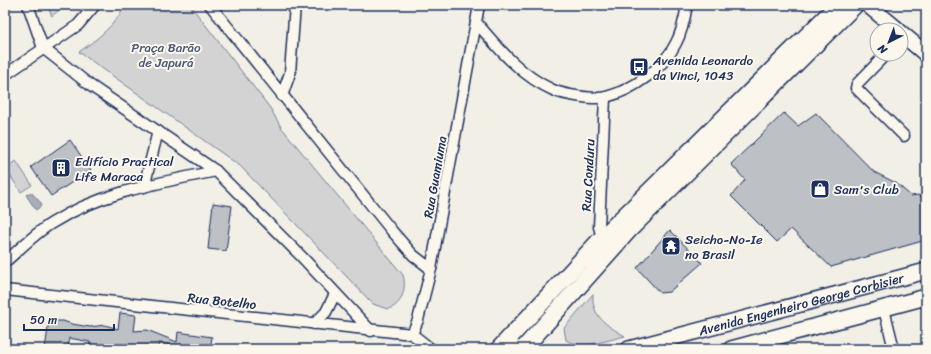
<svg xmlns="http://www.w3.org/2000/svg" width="931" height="354" viewBox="0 0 931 354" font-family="Sriracha,sans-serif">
	<rect width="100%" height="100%" fill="#f2efe6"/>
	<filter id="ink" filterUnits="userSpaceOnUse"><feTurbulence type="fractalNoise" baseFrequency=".025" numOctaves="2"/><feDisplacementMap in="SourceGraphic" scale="8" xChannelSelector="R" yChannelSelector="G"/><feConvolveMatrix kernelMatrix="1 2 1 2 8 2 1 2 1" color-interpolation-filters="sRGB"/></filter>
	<g filter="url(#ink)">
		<g fill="#d2d3d2" stroke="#768198">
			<path d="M47 5H65L52 16Z"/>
			<path d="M125 5H190L270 108 281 127 403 275C407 287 402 307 387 309L373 304 240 166 79 52C97 39 115 26 125 5Z"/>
			<path d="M16 161 32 185 21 192 5 168Z"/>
			<path d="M593 294C591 316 607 326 625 336 608 340 582 350 566 340L564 328Z"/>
		</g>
		<path fill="#a9adb7" stroke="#707b93" d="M31 192 41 203V206L36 210 26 195Z"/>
		<g fill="#bdc0c4" stroke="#1b2f5e">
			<path d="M784 113 798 126 816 113 874 172 896 183 911 196 919 195 926 202V240L831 267 791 229 777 242 731 196 745 180 731 164Z"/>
			<path d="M70 140 91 170 51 196 31 167Z"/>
			<path d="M213 203 232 206 226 251 208 249Z"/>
			<path d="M670 230 702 263 669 292 660 293 637 268Z"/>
			<path d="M120 313 136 315 134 331 147 330 177 342 178 332 212 337 210 349H182V346L159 343 158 349H89L90 342 69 338 68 349H45L49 321H63L72 324 90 327 105 325 118 329Z"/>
		</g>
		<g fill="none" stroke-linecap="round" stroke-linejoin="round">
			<defs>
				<g id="street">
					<path d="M28 5 43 48 91 86 216 171 302 257 371 331"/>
					<path d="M210 5 392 231 413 255 431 269"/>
					<path d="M479 5 476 22C498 48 521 76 553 90 564 95 595 100 606 97 633 90 664 68 676 43 682 32 685 17 687 5"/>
					<path d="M886 54 857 84 856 88 904 136"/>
					<path d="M5 75 78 25 95 5"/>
					<path d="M282 96 290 73 295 5"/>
					<path d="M144 187 158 131"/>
					<path d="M603 241 599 227 605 98"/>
					<path d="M5 262C20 249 34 234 52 223 102 192 159 183 216 171"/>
					<path d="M5 290 412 334 431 349"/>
					<path d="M884 309 894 349"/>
					<path d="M314 324 326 312 335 294"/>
					<path d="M412 334 418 320 431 269 476 22"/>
				</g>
				<g id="secondary">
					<path d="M868 5 898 30"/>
					<path d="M901 33 926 54"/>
					<path d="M501 347 519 349"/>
					<path id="s1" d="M629 349 926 271"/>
					<path d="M731 349 926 297"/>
				</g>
				<g id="primary">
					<path d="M499 349 601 239 838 5"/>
					<path d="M523 349 630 229 855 5"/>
				</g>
			</defs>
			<use href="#street" stroke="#1b2f5e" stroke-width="13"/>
			<use href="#secondary" stroke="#1b2f5e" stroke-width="18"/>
			<use href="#primary" stroke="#1b2f5e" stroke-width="19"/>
			<use href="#street" stroke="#fbf7ec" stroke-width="10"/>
			<use href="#secondary" stroke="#fbf7ec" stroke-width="15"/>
			<use href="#primary" stroke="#fbf7ec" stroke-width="16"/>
		</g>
	</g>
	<defs>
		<symbol id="bus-square" viewBox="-11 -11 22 22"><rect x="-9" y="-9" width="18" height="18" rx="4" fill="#1b2f5e" stroke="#fbf7ec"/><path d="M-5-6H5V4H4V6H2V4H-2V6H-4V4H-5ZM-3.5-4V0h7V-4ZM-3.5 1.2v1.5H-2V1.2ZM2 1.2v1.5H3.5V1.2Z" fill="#fff"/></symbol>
		<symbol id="building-square" viewBox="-11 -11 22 22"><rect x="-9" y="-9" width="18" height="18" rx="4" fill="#1b2f5e" stroke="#fbf7ec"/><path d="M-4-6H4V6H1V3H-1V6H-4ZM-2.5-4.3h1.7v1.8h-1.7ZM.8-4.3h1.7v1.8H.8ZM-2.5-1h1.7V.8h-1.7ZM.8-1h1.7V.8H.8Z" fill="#fff"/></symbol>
		<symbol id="shop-square" viewBox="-11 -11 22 22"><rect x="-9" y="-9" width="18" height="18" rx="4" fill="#1b2f5e" stroke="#fbf7ec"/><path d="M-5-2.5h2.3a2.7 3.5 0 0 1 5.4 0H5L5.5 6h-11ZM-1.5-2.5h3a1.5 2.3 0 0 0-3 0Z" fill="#fff"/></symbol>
		<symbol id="temple-square" viewBox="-11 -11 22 22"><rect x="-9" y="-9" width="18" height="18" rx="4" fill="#1b2f5e" stroke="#fbf7ec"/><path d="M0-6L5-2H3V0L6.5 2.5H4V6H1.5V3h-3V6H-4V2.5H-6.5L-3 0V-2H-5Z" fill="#fff"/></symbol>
	</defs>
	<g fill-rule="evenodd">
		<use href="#bus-square" x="628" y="56" width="22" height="22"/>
		<use href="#building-square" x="50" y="157" width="22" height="22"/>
		<use href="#shop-square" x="809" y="178" width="22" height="22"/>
		<use href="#temple-square" x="660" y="235" width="22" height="22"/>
	</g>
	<g text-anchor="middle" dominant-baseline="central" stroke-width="4" stroke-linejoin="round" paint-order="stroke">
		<g font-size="13" fill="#49587b" stroke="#fbf7ec">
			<text x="166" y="47">Praça Barão<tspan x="166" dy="15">de Japurá</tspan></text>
		</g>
		<g font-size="13" fill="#1b2f5e" stroke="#fbf7ec" text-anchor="start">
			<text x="653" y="60">Avenida Leonardo<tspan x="653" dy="15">da Vinci, 1043</tspan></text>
			<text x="75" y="161">Edifício Practical<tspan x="75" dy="15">Life Maraca</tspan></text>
			<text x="834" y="189">Sam's Club</text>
			<text x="685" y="239">Seicho-No-Ie<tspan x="685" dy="15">no Brasil</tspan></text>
		</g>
		<g font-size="13" fill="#1b2f5e" stroke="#fbf7ec">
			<text transform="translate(588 175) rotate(-87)">Rua Conduru</text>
			<text transform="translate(435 177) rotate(-80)">Rua Guamiuma</text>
			<text transform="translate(222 301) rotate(6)">Rua Botelho</text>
			<text stroke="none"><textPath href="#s1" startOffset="178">Avenida Engenheiro George Corbisier</textPath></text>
		</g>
	</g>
	<rect width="931" height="354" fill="none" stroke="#fbf7ec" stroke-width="20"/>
	<rect x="10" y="10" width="911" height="334" fill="none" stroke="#1b2f5e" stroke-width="1.5" filter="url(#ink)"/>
	<g transform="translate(889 42) rotate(222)"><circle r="19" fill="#fbf7ec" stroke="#a1a7b3"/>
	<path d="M0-3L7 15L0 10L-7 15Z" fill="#1b2f5e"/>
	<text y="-6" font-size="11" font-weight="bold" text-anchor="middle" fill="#1b2f5e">N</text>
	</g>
	<path d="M24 324v6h90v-6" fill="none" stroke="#1b2f5e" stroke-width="2"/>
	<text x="30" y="324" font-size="12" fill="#1b2f5e" stroke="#fbf7ec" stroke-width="3" paint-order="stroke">50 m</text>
</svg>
